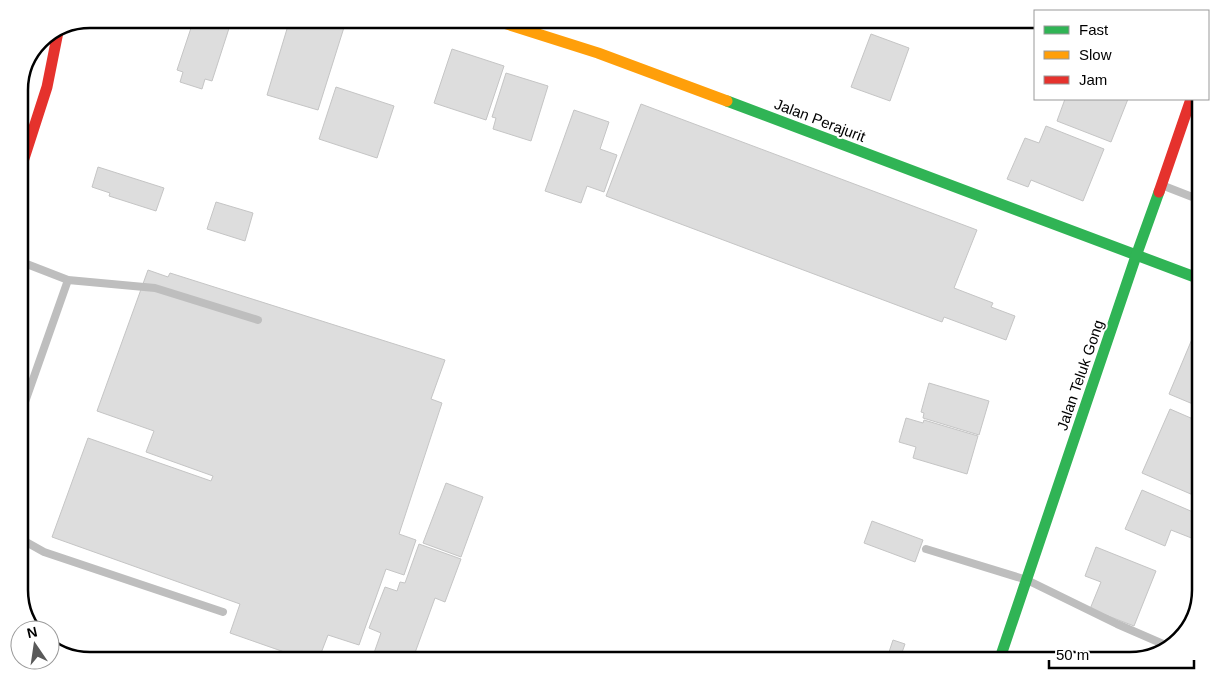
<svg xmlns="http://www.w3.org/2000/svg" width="1219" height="680" viewBox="0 0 1219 680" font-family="Arial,sans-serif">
	<rect width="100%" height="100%" fill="#fff"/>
	<g fill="#ddd" stroke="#c5c5c5">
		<path d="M194 19H232L212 81 205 79 202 89 180 82 183 72 177 70Z"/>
		<path d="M290 19H340L346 21 318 110 267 95Z"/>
		<path d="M665 19H692L688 27Z"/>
		<path d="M984 19H1003L1000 25Z"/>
		<path d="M871 34 909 48 890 101 851 87Z"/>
		<path d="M452 49 504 66 486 120 434 103Z"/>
		<path d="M506 73 548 86 531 141 493 129 496 118 492 117Z"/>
		<path d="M336 87 394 106 377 158 319 139Z"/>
		<path d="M1065 99H1128L1111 142 1057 121Z"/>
		<path d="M641 104 977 230 954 288 993 303 991 307 1015 316 1006 340 944 317 942 322 606 196Z"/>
		<path d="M574 110 609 122 600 149 617 155 604 192 587 186 581 203 545 191Z"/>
		<path d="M1046 126 1104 149 1083 201 1031 180 1028 187 1007 179 1025 138 1039 143Z"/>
		<path d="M98 167 164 188 156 211 109 196 110 193 92 187Z"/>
		<path d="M216 202 253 213 245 241 207 229Z"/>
		<path d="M148 270 168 277 170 273 445 360 431 399 442 403 399 534 416 540 404 575 386 569 359 645 328 635 318 661H310L230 633 240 604 52 537 88 438 211 481 213 476 146 452 154 431 97 411Z"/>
		<path d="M1200 320V407L1169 394Z"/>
		<path d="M929 383 989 401 979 435 923 418 924 413 921 412Z"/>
		<path d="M1170 409 1200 422V498L1142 473Z"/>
		<path d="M906 418 923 423 924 420 978 436 967 474 913 458 916 447 899 442Z"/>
		<path d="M446 483 483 497 461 557 423 543Z"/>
		<path d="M1142 490 1200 515V524L1194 539 1171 530 1165 546 1125 529Z"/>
		<path d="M872 521 923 540 915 562 864 543Z"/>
		<path d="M419 544 461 559 445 602 435 598 412 661H386L387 657 374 653 381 633 369 628 385 587 397 591 400 582 405 583Z"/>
		<path d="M1096 547 1156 571 1134 626 1090 609 1101 582 1085 576Z"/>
		<path d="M893 640 905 644 899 661H886Z"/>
		<path d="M518 655 534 661H515Z"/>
	</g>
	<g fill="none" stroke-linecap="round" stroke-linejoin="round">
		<g stroke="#bebebe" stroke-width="8">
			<path d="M1164 186 1200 200"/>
			<path d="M19 261 68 280 155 288 258 320"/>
			<path d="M19 419 68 280"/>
			<path d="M19 538 44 552 223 612"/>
			<path d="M926 549 1027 580 1117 624 1170 647"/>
		</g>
		<g stroke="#30b455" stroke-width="11">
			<path d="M727 101 1200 279"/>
			<path d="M999 661 1136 256 1159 192"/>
		</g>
		<path stroke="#ff9f0a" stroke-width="11" d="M491 19 598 53 727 101"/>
		<g stroke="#e5322d" stroke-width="11">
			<path d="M19 174 47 87 58 32"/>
			<path d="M1159 192 1191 99"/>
		</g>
	</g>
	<g text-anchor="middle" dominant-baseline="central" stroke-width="4" stroke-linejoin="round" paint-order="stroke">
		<g font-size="15" fill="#000" stroke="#fff">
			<text transform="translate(820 120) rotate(21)">Jalan Perajurit</text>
			<text transform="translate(1080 375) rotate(-71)">Jalan Teluk Gong</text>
		</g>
	</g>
	<path d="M0 0H1219V680H0ZM90 28H1130A62 62 0 0 1 1192 90V590A62 62 0 0 1 1130 652H90A62 62 0 0 1 28 590V90A62 62 0 0 1 90 28Z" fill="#fff" fill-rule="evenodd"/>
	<path fill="none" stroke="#000" stroke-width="2.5" d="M90 28H1130A62 62 0 0 1 1192 90V590A62 62 0 0 1 1130 652H90A62 62 0 0 1 28 590V90A62 62 0 0 1 90 28Z"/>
	<rect x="1034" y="10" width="175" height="90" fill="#ffffff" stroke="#999999"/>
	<rect x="1044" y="26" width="25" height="8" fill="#30b455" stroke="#999999"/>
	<text x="1079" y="35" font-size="15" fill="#000000">Fast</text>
	<rect x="1044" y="51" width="25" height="8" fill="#ff9f0a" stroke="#999999"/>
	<text x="1079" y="60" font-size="15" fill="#000000">Slow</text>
	<rect x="1044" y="76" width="25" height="8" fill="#e5322d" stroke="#999999"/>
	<text x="1079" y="85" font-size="15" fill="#000000">Jam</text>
	<g transform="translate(35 645) rotate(347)"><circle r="24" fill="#ffffff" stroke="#999999"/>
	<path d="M0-4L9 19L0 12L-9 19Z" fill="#595959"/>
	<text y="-8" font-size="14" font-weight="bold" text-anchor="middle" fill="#000000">N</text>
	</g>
	<path d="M1049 660v8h145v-8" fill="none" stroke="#000000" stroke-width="2.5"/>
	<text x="1056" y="660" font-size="15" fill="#000000" stroke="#ffffff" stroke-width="4" paint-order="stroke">50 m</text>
</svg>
